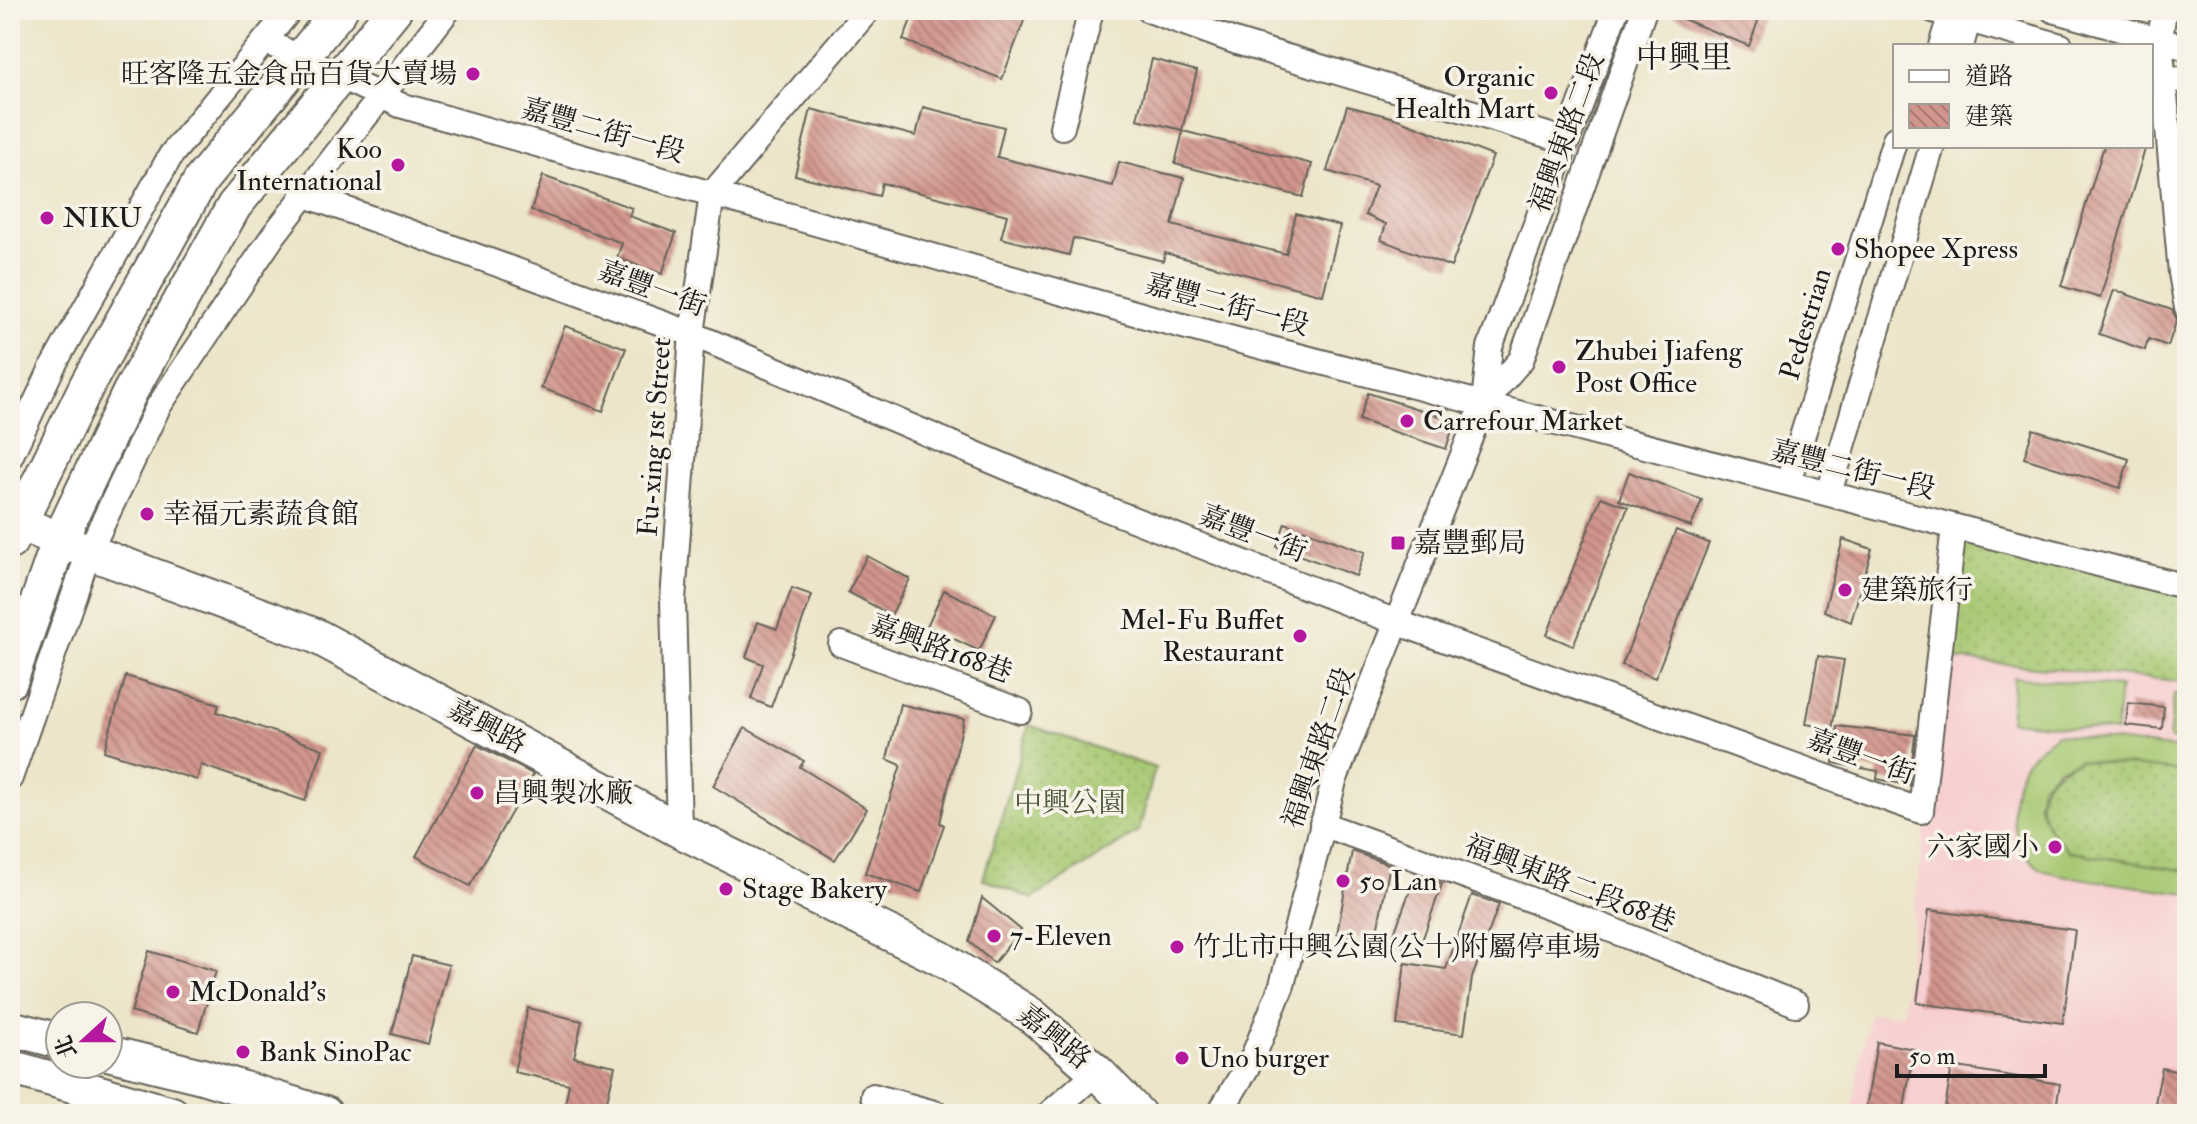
<svg xmlns="http://www.w3.org/2000/svg" width="2197" height="1124" viewBox="0 0 2197 1124" font-family="'IM FELL Double Pica','Noto Serif TC',serif">
	<defs>
		<pattern id="grass-dots" width="8" height="8" patternUnits="userSpaceOnUse" patternTransform="scale(2)"><rect width="8" height="8" fill="#a5c770"/><path d="M2 2h.1M6 6h.1" fill="none" stroke="#8daa60" stroke-width="1.8" stroke-linecap="round"/></pattern>
		<pattern id="building-back-hatch" width="6" height="6" patternUnits="userSpaceOnUse" patternTransform="scale(2)"><rect width="6" height="6" fill="#d1958d"/><path d="M-1 5l2 2M0 0l6 6M5-1l2 2" fill="none" stroke="#a97972"/></pattern>
	</defs>
	<rect width="100%" height="100%" fill="#f7f3e8"/>
	<filter id="ink" filterUnits="userSpaceOnUse"><feTurbulence type="fractalNoise" baseFrequency=".0125" numOctaves="2"/><feDisplacementMap in="SourceGraphic" scale="16" xChannelSelector="R" yChannelSelector="G"/><feConvolveMatrix kernelMatrix="1 2 1 2 8 2 1 2 1" color-interpolation-filters="sRGB"/></filter>
	<filter id="wash" filterUnits="userSpaceOnUse"><feTurbulence type="fractalNoise" baseFrequency=".006" numOctaves="4" result="noise"/><feDisplacementMap in="SourceGraphic" scale="32" xChannelSelector="R" yChannelSelector="G"/><feGaussianBlur stdDeviation="1.8" result="paint"/><feColorMatrix in="noise" values="0 0 0 0 0 0 0 0 0 0 0 0 0 0 0 0 0 1.4 0 .05"/><feComposite in="paint" operator="in"/></filter>
	<g filter="url(#wash)">
		<rect width="100%" height="100%" fill="#ece5c9"/>
		<path fill="#f7cfd0" d="M1945 658 2187 682V1114H1851L1869 1013 1902 1014Z"/>
		<g fill="url(#grass-dots)" stroke="#607246" stroke-width="2">
			<path d="M1963 540 2187 596V682L1945 658Z"/>
			<path d="M1029 725 1155 768 1139 831 1032 899 983 879Z"/>
			<path d="M2079 760 2187 772V871L2070 852C2032 815 2025 783 2079 760Z"/>
		</g>
		<g fill="#a5c770" stroke="#607246" stroke-width="2">
			<path d="M2014 677 2120 687 2116 732 2010 721Z"/>
			<path d="M2174 694 2187 695V740L2169 739Z"/>
			<path d="M2057 734 2187 750V772L2079 760 2058 768 2041 786 2038 804 2048 828 2070 852 2187 871V893C2164 890 2053 877 2041 869 2008 847 2006 796 2025 763 2032 752 2047 743 2057 734Z"/>
		</g>
		<g id="blocks">
			<g fill="url(#building-back-hatch)">
				<path d="M915 10H1028L1002 79 903 40Z"/>
				<path d="M1661 10H1762L1749 46Z"/>
				<path d="M1152 59 1197 71 1182 130 1137 119Z"/>
				<path d="M1347 106 1395 118 1493 156 1451 267 1381 240 1386 224 1365 215 1376 186 1327 171Z"/>
				<path d="M923 107 1004 127 997 157 1113 186 1119 162 1184 178 1172 225 1286 254 1296 214 1340 226 1323 295 1165 253 1163 261 1073 238 1069 255 1001 238 1007 215 882 183 879 196 795 175 811 109 916 136Z"/>
				<path d="M1183 131 1312 164 1303 197 1175 164Z"/>
				<path d="M2104 146H2146L2100 298 2061 286Z"/>
				<path d="M543 176 632 208 629 216 676 233 662 274 617 258 622 243 531 210Z"/>
				<path d="M2114 290 2172 310 2177 319 2168 346 2148 339 2145 350 2099 334Z"/>
				<path d="M565 326 626 348 603 411 541 388Z"/>
				<path d="M1368 393 1455 421 1446 449 1359 420Z"/>
				<path d="M2033 429 2129 459 2120 488 2024 458Z"/>
				<path d="M1629 472 1702 500 1691 527 1619 500Z"/>
				<path d="M1601 497 1628 507 1573 646 1547 635Z"/>
				<path d="M1285 523 1365 552 1356 576 1277 547Z"/>
				<path d="M1676 530 1709 543 1655 678 1622 665Z"/>
				<path d="M1843 539 1872 549 1851 622 1824 611Z"/>
				<path d="M867 556 910 579 891 615 848 592Z"/>
				<path d="M792 588 812 595 771 707 751 699 763 664 746 657 758 622 777 629Z"/>
				<path d="M944 590 996 615 979 651 927 626Z"/>
				<path d="M1818 656 1844 660 1832 729 1806 724Z"/>
				<path d="M126 676 219 704 217 712 323 749 305 801 201 765 197 780 104 751Z"/>
				<path d="M2128 703 2164 707 2162 729 2126 725Z"/>
				<path d="M900 704 964 719 940 823 944 825 921 892 865 873 901 765 887 759Z"/>
				<path d="M1837 726 1915 735 1909 785 1877 779 1878 771 1833 763Z"/>
				<path d="M745 728 804 761 800 767 867 809 835 860 713 786Z"/>
				<path d="M477 745 533 774 470 886 416 856Z"/>
				<path d="M1352 851 1390 865 1375 941 1337 934Z"/>
				<path d="M1416 874 1442 884 1418 952 1391 942Z"/>
				<path d="M1472 895 1499 904 1472 978 1464 1034 1397 1025 1405 963 1446 969Z"/>
				<path d="M982 898 1021 930 994 963 969 942Z"/>
				<path d="M1929 910 2075 930 2063 1023 1917 1003Z"/>
				<path d="M149 951 216 971 198 1032 131 1012Z"/>
				<path d="M412 956 449 965 428 1044 392 1034Z"/>
				<path d="M528 1008 582 1021 574 1057 615 1066 604 1114H563L569 1084 514 1072Z"/>
				<path d="M1877 1042 1914 1049 1903 1114H1865Z"/>
				<path d="M1952 1066 2060 1084 2055 1114H1944Z"/>
				<path d="M2162 1068 2187 1074V1111L2155 1103Z"/>
			</g>
		</g>
	</g>
	<g filter="url(#ink)">
		<use href="#blocks" fill-opacity="0" stroke="#656259" stroke-width="2"/>
		<g fill="none" stroke-linecap="round" stroke-linejoin="round">
			<defs>
				<g id="street">
					<path d="M1149 10 1237 42 1567 141"/>
					<path d="M1933 10 2061 46"/>
					<path d="M2053 10 2187 48"/>
					<path d="M2164 10 2160 40 2181 273 2187 308"/>
					<path d="M265 41 400 105 712 194 1156 319 2187 587"/>
					<path d="M1941 46 1952 10"/>
					<path d="M1961 46 1971 10"/>
					<path d="M2151 72 2187 82"/>
					<path d="M1062 127 1091 10"/>
					<path d="M303 194 692 334 1089 502 1396 622 1921 811 1954 527"/>
					<path d="M1484 402 1521 360 1644 10"/>
					<path d="M10 457 53 366 171 155 290 10"/>
					<path d="M1788 482 1895 139"/>
					<path d="M1829 493 1932 146"/>
					<path d="M841 644 1020 711"/>
					<path d="M10 778 89 552 158 407 273 236 448 10"/>
					<path d="M1322 824 1592 922 1796 1004"/>
					<path d="M679 830 673 600 692 334 712 194 868 10"/>
					<path d="M873 1096 938 1114"/>
					<path d="M1049 1114 1097 1072"/>
					<path d="M1219 1114 1253 1057 1282 985 1334 781 1484 402 1490 347 1616 10"/>
				</g>
				<g id="secondary">
					<path d="M10 519 89 552 316 636 679 830 940 958 1031 1015 1097 1072 1138 1114"/>
					<path d="M10 542 87 385 201 180 340 10"/>
					<path d="M10 681 59 541 130 392 234 206 394 10"/>
					<path d="M10 1028 60 1041"/>
					<path d="M108 1053 202 1076 325 1114"/>
					<path d="M10 1067 172 1114"/>
				</g>
			</defs>
			<use href="#street" stroke="#656259" stroke-width="28"/>
			<use href="#secondary" stroke="#656259" stroke-width="38"/>
			<use href="#street" stroke="#fff" stroke-width="24"/>
			<use href="#secondary" stroke="#fff" stroke-width="34"/>
		</g>
	</g>
	<g fill="#b5179e" stroke="#f7f3e8" stroke-width="3">
		<circle cx="473" cy="74" r="8"/>
		<circle cx="1551" cy="93" r="8"/>
		<circle cx="398" cy="165" r="8"/>
		<circle cx="47" cy="218" r="8"/>
		<circle cx="1838" cy="249" r="8"/>
		<circle cx="1559" cy="367" r="8"/>
		<circle cx="1407" cy="421" r="8"/>
		<circle cx="147" cy="514" r="8"/>
		<rect x="1390" y="535" width="16" height="16" rx="4"/>
		<circle cx="1845" cy="590" r="8"/>
		<circle cx="1300" cy="636" r="8"/>
		<circle cx="477" cy="793" r="8"/>
		<circle cx="2055" cy="847" r="8"/>
		<circle cx="1343" cy="881" r="8"/>
		<circle cx="726" cy="889" r="8"/>
		<circle cx="994" cy="936" r="8"/>
		<circle cx="1177" cy="947" r="8"/>
		<circle cx="173" cy="992" r="8"/>
		<circle cx="243" cy="1052" r="8"/>
		<circle cx="1182" cy="1058" r="8"/>
	</g>
	<g text-anchor="middle" dominant-baseline="central" stroke-width="7" stroke-linejoin="round" paint-order="stroke">
		<g font-size="28" fill="#1c1c1c" stroke="#f7f3e8" text-anchor="start">
			<text x="457" y="74" text-anchor="end">旺客隆五金食品百貨大賣場</text>
			<text x="1535" y="77" text-anchor="end">Organic<tspan x="1535" dy="32">Health Mart</tspan></text>
			<text x="382" y="149" text-anchor="end">Koo<tspan x="382" dy="32">International</tspan></text>
			<text x="63" y="218">NIKU</text>
			<text x="1854" y="249">Shopee Xpress</text>
			<text x="1575" y="351">Zhubei Jiafeng<tspan x="1575" dy="32">Post Office</tspan></text>
			<text x="1423" y="421">Carrefour Market</text>
			<text x="163" y="514">幸福元素蔬食館</text>
			<text x="1414" y="543">嘉豐郵局</text>
			<text x="1861" y="590">建築旅行</text>
			<text x="1284" y="620" text-anchor="end">Mel-Fu Buffet<tspan x="1284" dy="32">Restaurant</tspan></text>
			<text x="493" y="793">昌興製冰廠</text>
			<text x="2039" y="847" text-anchor="end">六家國小</text>
			<text x="1359" y="881">50 Lan</text>
			<text x="742" y="889">Stage Bakery</text>
			<text x="1010" y="936">7-Eleven</text>
			<text x="1193" y="947">竹北市中興公園(公十)附屬停車場</text>
			<text x="189" y="992">McDonald's</text>
			<text x="259" y="1052">Bank SinoPac</text>
			<text x="1198" y="1058">Uno burger</text>
		</g>
		<g font-size="28" fill="#1c1c1c" stroke="#f7f3e8">
			<text transform="translate(603 131) rotate(16)">嘉豐二街一段</text>
			<text transform="translate(1567 133) rotate(-70)">福興東路二段</text>
			<text transform="translate(652 289) rotate(20)">嘉豐一街</text>
			<text transform="translate(1227 305) rotate(15)">嘉豐二街一段</text>
			<text transform="translate(1806 324) rotate(-73)">Pedestrian</text>
			<text transform="translate(655 437) rotate(-86)">Fu-xing 1st Street</text>
			<text transform="translate(1853 470) rotate(14)">嘉豐二街一段</text>
			<text transform="translate(1253 534) rotate(21)">嘉豐一街</text>
			<text transform="translate(941 649) rotate(20)">嘉興路168巷</text>
			<text transform="translate(487 727) rotate(28)">嘉興路</text>
			<text transform="translate(1319 748) rotate(-71)">福興東路二段</text>
			<text transform="translate(1861 757) rotate(20)">嘉豐一街</text>
			<text transform="translate(1570 884) rotate(21)">福興東路二段68巷</text>
			<text transform="translate(1054 1037) rotate(39)">嘉興路</text>
		</g>
		<g font-size="28" fill="#4c5839" stroke="#f7f3e8">
			<text x="1070" y="803">中興公園</text>
		</g>
		<g font-size="32" fill="#1c1c1c" stroke="#f7f3e8">
			<text x="1684" y="58">中興里</text>
		</g>
	</g>
	<rect width="2197" height="1124" fill="none" stroke="#f7f3e8" stroke-width="40"/>
	<rect x="1893" y="44" width="260" height="104" fill="#f7f3e8" stroke="#9f9d96" stroke-width="2"/>
	<rect x="1909" y="70" width="40" height="12" fill="#ffffff" stroke="#9f9d96" stroke-width="2"/>
	<text x="1965" y="84" font-size="24" fill="#1c1c1c">道路</text>
	<rect x="1909" y="104" width="40" height="24" fill="url(#building-back-hatch)" stroke="#9f9d96" stroke-width="2"/>
	<text x="1965" y="124" font-size="24" fill="#1c1c1c">建築</text>
	<g transform="translate(84 1040) rotate(249)"><circle r="38" fill="#f7f3e8" stroke="#9f9d96" stroke-width="2"/>
	<path d="M0-6L14 30L0 20L-14 30Z" fill="#b5179e"/>
	<text y="-12" font-size="22" font-weight="bold" text-anchor="middle" fill="#1c1c1c">北</text>
	</g>
	<path d="M1897 1064v12h148v-12" fill="none" stroke="#1c1c1c" stroke-width="4"/>
	<text x="1909" y="1064" font-size="24" fill="#1c1c1c" stroke="#f7f3e8" stroke-width="6" paint-order="stroke">50 m</text>
</svg>
